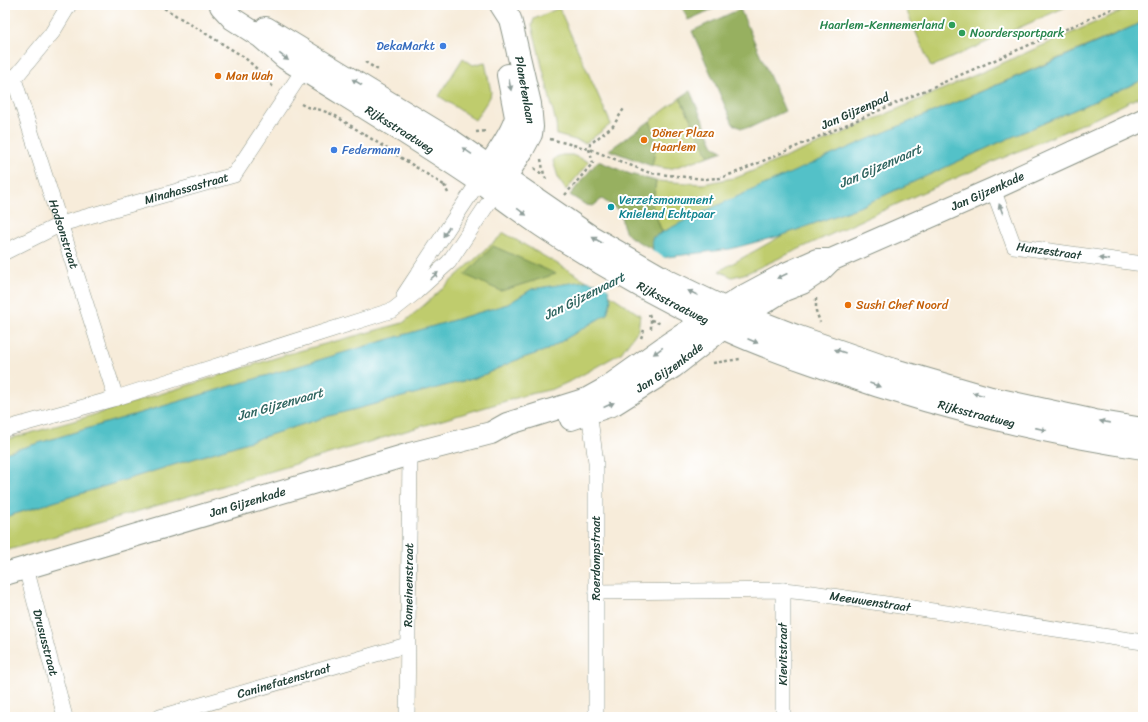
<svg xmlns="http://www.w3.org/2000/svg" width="1148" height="722" viewBox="0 0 1148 722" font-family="Sriracha,sans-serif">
	<rect width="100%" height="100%" fill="#fff"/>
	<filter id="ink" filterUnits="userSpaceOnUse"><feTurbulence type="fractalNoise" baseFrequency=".025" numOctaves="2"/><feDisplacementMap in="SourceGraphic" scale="8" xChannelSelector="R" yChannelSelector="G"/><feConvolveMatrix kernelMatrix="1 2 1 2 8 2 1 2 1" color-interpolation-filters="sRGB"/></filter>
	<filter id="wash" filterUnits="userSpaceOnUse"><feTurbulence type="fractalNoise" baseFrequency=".012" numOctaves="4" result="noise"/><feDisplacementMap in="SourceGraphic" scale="16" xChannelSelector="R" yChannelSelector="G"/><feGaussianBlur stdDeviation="0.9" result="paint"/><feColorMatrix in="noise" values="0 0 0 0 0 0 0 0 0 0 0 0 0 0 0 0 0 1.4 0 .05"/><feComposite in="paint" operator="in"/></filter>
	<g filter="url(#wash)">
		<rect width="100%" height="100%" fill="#f7ecda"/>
		<g fill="#bfcc6d" stroke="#6f8450">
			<path d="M904 5H1070L931 67Z"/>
			<path d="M1135 5H1143V22L1015 77 827 157 662 232 652 206 656 181 703 184 738 177 818 144Z"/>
			<path d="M559 8 611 124 586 143 557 135 556 123 532 25 534 19Z"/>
			<path d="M463 58 473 65 485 62 491 92 490 97 475 120 439 96Z"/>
			<path d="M1143 80V95L1096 118 921 193 747 273 732 277 719 271 783 235 859 207 998 143Z"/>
			<path d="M680 98 709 156 670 169 652 166 656 144 650 121Z"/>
			<path d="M562 155H572L589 162 566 190 559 180 553 161 556 157Z"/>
			<path d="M504 233 587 281 532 289 508 304 5 453V440L77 420 288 354 403 323 423 306Z"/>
			<path d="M609 294 640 315 638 330 621 353 573 380 553 389 526 395 5 551V517L238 445 329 416 479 377 514 361 547 350 607 314 611 300Z"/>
		</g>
		<g fill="#97b060" stroke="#5b764a">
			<path d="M681 5H722L688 20Z"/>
			<path d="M740 9 785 111 749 128H741L733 124 692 31Z"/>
			<path d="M690 91 713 144 716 148 723 151 709 156 680 98Z"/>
			<path d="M650 121C658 140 656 147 652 166L609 150Z"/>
			<path d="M598 161 630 174 656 181 652 206 662 232 652 238 654 250C631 237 623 239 621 212L602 199 593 206 586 205 570 195Z"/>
			<path d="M493 246 556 274 501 291 465 275Z"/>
		</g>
		<path fill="#53c1c8" stroke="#397f7e" d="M1143 22V80L998 143 859 207 783 235 730 249 667 257 608 289 611 300 607 314 547 350 514 361 479 377 329 416 238 445 5 517V453L508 304 532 289 577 282 587 281 595 283 653 250 652 238C691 216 734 198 775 180 897 125 1021 77 1143 22Z"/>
		<path fill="#f7ecda" d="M650 250 667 259 611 290 594 281Z"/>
	</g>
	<g filter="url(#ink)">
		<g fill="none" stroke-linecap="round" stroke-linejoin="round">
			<defs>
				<g id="street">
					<path id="s1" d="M5 74 14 79 116 398"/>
					<path d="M6 84 14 79 52 33 69 5"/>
					<path id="s2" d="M993 189 1014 246 1143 264"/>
					<path id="s3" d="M5 252 61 224 234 175 308 63"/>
					<path d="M404 295 479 181"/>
					<path d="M588 405 596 462V717"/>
					<path d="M5 429 116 398 393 310 416 292 449 262 495 193"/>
					<path id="s4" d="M26 568 65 717"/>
					<path id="s5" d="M596 592 783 590 812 593 1143 642"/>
					<path id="s6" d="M160 717 407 645"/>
					<path id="s7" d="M407 717 410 454"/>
					<path d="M783 717V590"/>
				</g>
				<g id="secondary">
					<path id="s8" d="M221 6 233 19 261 37 285 58C350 99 416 138 479 181 500 196 521 212 542 226 599 264 659 298 721 327 755 344 792 356 828 369 930 405 1036 432 1143 448"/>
					<path d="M266 28 452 141 590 236 668 281 724 308 796 336 891 369 991 398 1095 421 1143 429"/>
					<path d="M481 178C491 161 512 136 516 117L508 75"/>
					<path d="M498 189 522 151 531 134 532 127 530 104 512 27 510 19 501 5"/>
					<path id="s9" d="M571 419 614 404 673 367 723 328 784 290 802 283 820 271 831 260 993 189 1143 120"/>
					<path id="s10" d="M5 574 410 454 491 433 507 424 587 399 605 389 670 343 742 297 783 275 817 260H831"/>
				</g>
			</defs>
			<use href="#street" stroke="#8b9487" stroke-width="16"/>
			<use href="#secondary" stroke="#8b9487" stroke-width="24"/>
			<g stroke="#8b9487" stroke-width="2.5" stroke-dasharray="3 3" stroke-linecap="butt">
				<path d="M159 5 244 57 257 69 273 87"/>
				<path d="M365 62 380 71"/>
				<path d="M301 104 307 107 321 110 334 115 447 187"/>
				<path d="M476 132 487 131"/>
				<path d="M550 139 589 149 650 173 704 179 720 178 740 171 1121 5"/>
				<path d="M541 159 544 175 546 179"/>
				<path d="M534 168 543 175"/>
				<path d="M444 185 449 195"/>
				<path d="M565 195 593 163 589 149 590 144 613 126 625 107"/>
				<path d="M816 298V311L820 322"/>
				<path d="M649 314 651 320V330"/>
				<path d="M651 320 662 324"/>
				<path d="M641 338 644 330"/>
				<path d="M713 363 740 359"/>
			</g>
			<use href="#street" stroke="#fff" stroke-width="15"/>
			<use href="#secondary" stroke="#fff" stroke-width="22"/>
		</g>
		<defs><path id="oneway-solid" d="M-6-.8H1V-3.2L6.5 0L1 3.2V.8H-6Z"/></defs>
		<g fill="#8f9e9a">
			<use href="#oneway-solid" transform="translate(284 57) rotate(38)"/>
			<use href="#oneway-solid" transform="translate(357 82) rotate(-149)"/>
			<use href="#oneway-solid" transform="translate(510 85) rotate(79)"/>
			<use href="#oneway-solid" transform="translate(467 151) rotate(-146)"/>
			<use href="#oneway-solid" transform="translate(1001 209) rotate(-110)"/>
			<use href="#oneway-solid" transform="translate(522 212) rotate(36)"/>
			<use href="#oneway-solid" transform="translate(446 232) rotate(123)"/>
			<use href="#oneway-solid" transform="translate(597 240) rotate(-150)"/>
			<use href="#oneway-solid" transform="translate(1104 259) rotate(-172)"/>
			<use href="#oneway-solid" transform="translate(434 276) rotate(-42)"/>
			<use href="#oneway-solid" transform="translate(782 276) rotate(155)"/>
			<use href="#oneway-solid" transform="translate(693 293) rotate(-154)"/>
			<use href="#oneway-solid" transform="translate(753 341) rotate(23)"/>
			<use href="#oneway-solid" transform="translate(658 351) rotate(144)"/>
			<use href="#oneway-solid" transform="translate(840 351) rotate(-161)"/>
			<use href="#oneway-solid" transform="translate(875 385) rotate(20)"/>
			<use href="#oneway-solid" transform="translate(978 394) rotate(-164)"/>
			<use href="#oneway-solid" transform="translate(609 405) rotate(-24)"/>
			<use href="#oneway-solid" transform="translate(1105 422) rotate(-170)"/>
			<use href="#oneway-solid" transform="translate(1041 429) rotate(13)"/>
		</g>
	</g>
	<g fill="#2e9e5b" stroke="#fff" stroke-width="1.5">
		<circle cx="952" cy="25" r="4"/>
		<circle cx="962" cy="33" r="4"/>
	</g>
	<g fill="#3f7fe0" stroke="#fff" stroke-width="1.5">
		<circle cx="443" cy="46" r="4"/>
		<circle cx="334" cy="150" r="4"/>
	</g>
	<g fill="#e8710a" stroke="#fff" stroke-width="1.5">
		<circle cx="218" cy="76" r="4"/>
		<circle cx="644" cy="140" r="4"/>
		<circle cx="848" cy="305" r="4"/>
	</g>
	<circle fill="#0f9aa8" stroke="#fff" stroke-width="1.5" cx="611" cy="207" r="4"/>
	<g text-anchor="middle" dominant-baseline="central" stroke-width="4" stroke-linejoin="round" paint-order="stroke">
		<g font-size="12" fill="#27864d" stroke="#fff" text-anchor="end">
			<text x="944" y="25">Haarlem-Kennemerland</text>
			<text x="970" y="33" text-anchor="start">Noordersportpark</text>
		</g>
		<g font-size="12" fill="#366cbe" stroke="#fff" text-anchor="end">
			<text x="435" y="46">DekaMarkt</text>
			<text x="342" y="150" text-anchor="start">Federmann</text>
		</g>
		<g font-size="12" fill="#c56008" stroke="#fff" text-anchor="start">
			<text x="226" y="76">Man Wah</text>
			<text x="652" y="133">Döner Plaza<tspan x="652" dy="14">Haarlem</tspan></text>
			<text x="856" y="305">Sushi Chef Noord</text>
		</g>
		<g font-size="12" fill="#1f3d34" stroke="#fff">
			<text transform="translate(525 90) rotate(80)">Planetenlaan</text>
			<text transform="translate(855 111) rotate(-24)">Jan Gijzenpad</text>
			<text stroke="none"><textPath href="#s8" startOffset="218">Rijksstraatweg</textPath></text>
			<text stroke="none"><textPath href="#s3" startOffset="193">Minahassastraat</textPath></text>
			<text stroke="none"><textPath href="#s9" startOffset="478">Jan Gijzenkade</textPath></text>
			<text stroke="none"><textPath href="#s1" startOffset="173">Hodsonstraat</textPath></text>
			<text stroke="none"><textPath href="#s2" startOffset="96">Hunzestraat</textPath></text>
			<text stroke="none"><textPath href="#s8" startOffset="542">Rijksstraatweg</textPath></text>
			<text stroke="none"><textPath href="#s9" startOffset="112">Jan Gijzenkade</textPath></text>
			<text stroke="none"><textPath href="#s8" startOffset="866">Rijksstraatweg</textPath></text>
			<text stroke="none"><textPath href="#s10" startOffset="253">Jan Gijzenkade</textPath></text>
			<text transform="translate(596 558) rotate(-90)">Roerdompstraat</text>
			<text stroke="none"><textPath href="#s7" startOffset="132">Romeinenstraat</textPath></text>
			<text stroke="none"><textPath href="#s5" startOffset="275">Meeuwenstraat</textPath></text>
			<text stroke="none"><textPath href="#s4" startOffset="77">Drususstraat</textPath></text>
			<text transform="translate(783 654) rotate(-90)">Kievitstraat</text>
			<text stroke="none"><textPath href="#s6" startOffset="129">Caninefatenstraat</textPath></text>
		</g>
		<g font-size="12" fill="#0d838f" stroke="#fff" text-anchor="start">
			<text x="619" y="200">Verzetsmonument<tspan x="619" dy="14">Knielend Echtpaar</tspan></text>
		</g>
		<g font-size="13" font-style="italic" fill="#2f6560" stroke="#fff">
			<text transform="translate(880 166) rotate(-24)">Jan Gijzenvaart</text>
			<text transform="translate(584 296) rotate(-27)">Jan Gijzenvaart</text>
			<text transform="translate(280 404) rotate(-16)">Jan Gijzenvaart</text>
		</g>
	</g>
	<rect width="1148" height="722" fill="none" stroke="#fff" stroke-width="20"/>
</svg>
